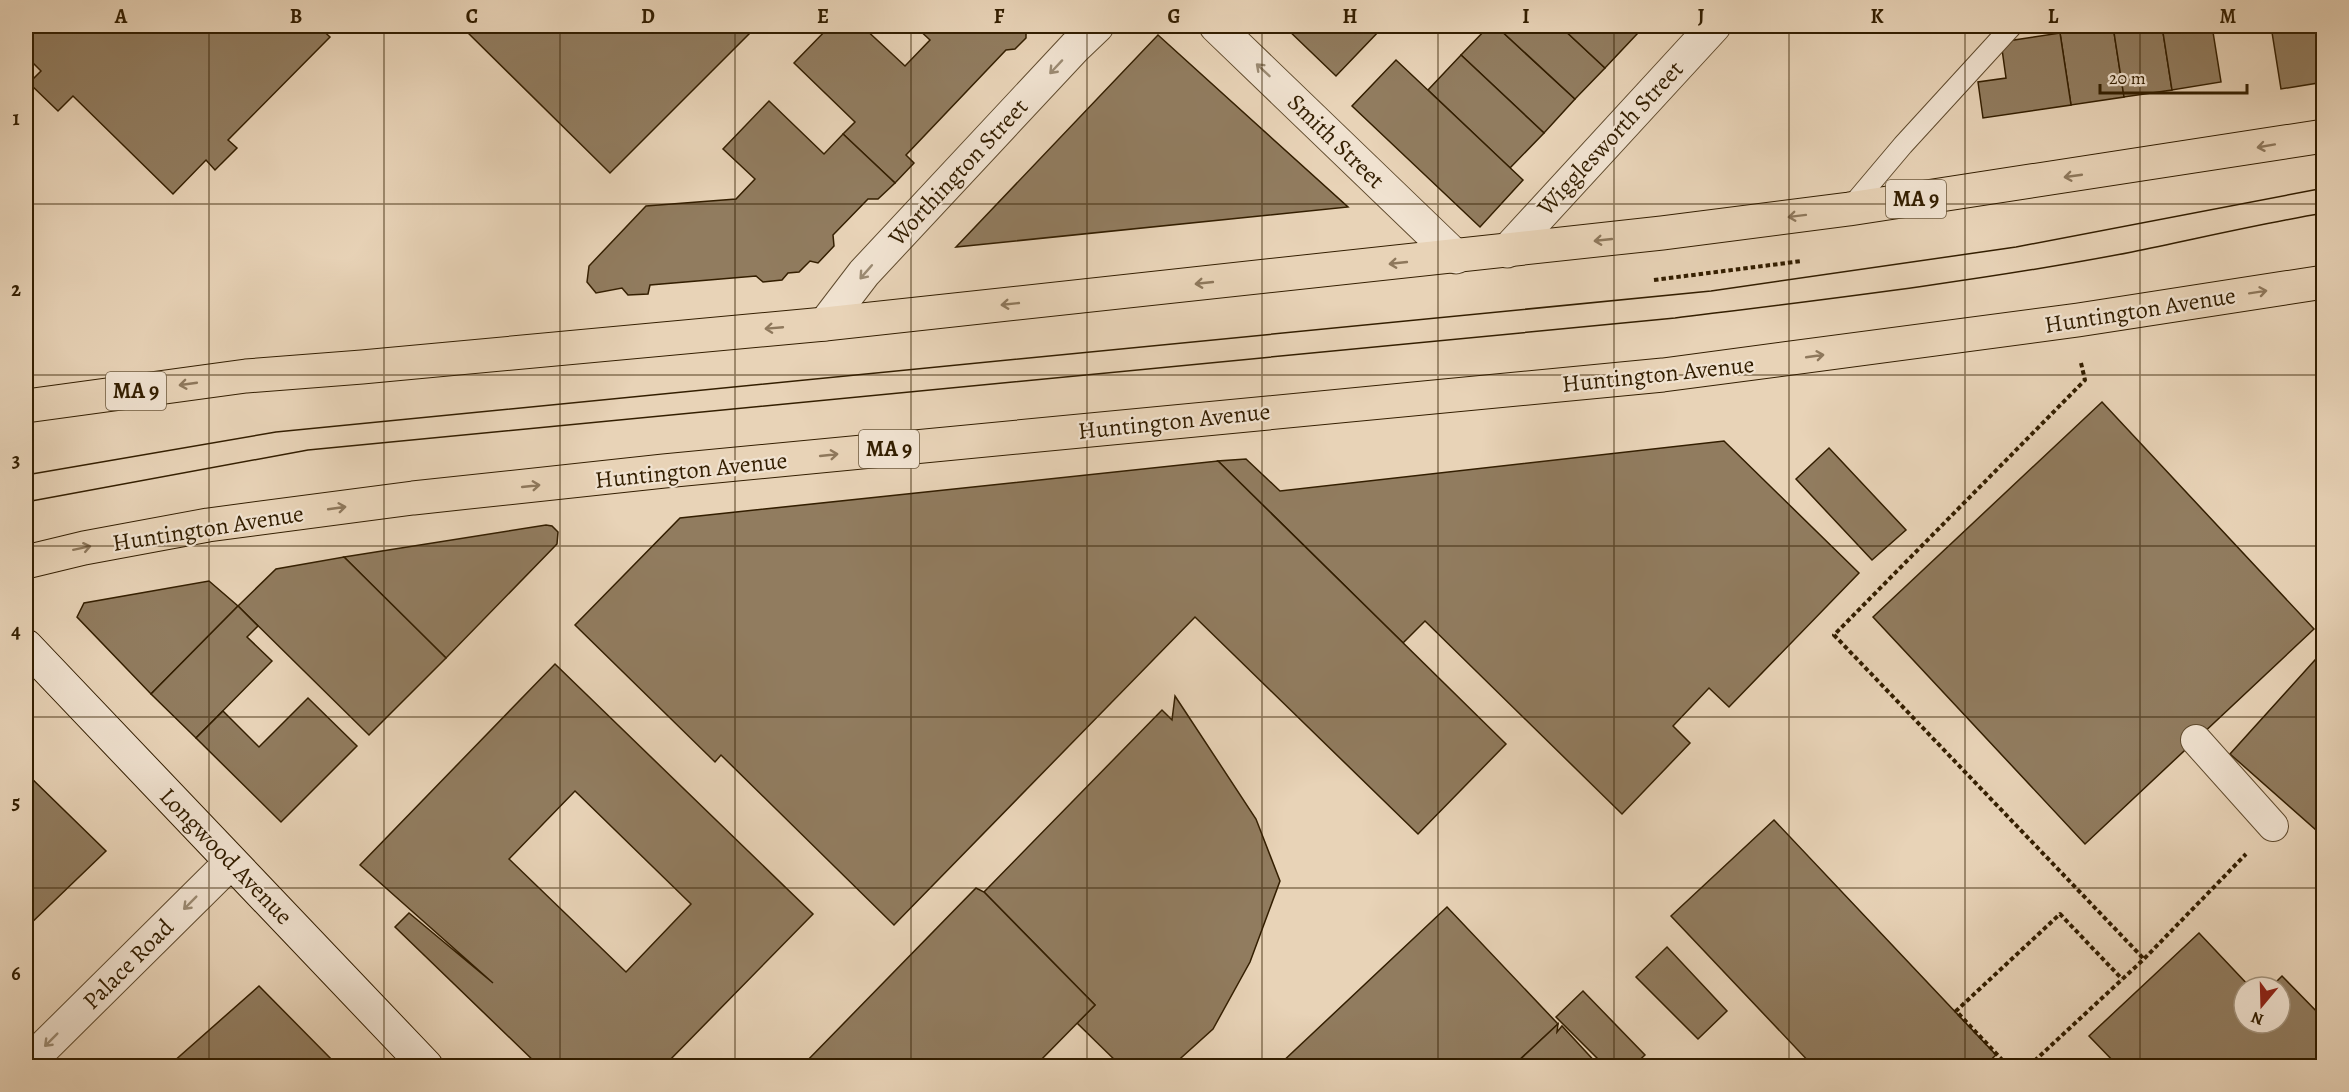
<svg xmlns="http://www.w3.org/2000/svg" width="2349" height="1092" viewBox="0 0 2349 1092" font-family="Alegreya,serif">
	<rect width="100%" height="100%" fill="#e8d3b7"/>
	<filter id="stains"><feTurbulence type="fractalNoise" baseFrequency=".00333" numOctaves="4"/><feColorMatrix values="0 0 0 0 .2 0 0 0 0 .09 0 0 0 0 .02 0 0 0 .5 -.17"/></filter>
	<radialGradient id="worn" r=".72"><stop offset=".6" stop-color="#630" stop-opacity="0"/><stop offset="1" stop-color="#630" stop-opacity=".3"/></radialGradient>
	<g fill="#917c5f" stroke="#331e00" stroke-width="1.5" fill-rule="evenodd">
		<path d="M26 26H318L330 37 228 140 237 148 215 170 206 160 173 194 73 96 58 111 29 83 41 71 26 56Z"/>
		<path d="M461 26H757L610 173Z"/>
		<path d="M830 26H862L905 66 930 40 915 26H1026V38L1015 49 1006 50 906 155 914 163 895 183 843 134 855 122 794 63Z"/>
		<path d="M1284 26H1375L1380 30 1336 76Z"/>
		<path d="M1489 26H1496L1575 99 1544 133 1461 55Z"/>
		<path d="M1496 26H1560L1605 68 1575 99Z"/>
		<path d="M1560 26H1628L1637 34 1605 68Z"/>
		<path d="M2059 26H2113L2124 97 2071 105Z"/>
		<path d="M2113 26H2162L2172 90 2124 97Z"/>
		<path d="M2162 26H2212L2221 82 2172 90Z"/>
		<path d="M2271 26H2324V82L2281 89Z"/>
		<path d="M2060 33 2071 105 1983 118 1978 82 2006 78 2001 42Z"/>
		<path d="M1158 35 1348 207 956 247Z"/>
		<path d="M1461 55 1544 133 1510 168 1428 90Z"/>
		<path d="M1396 60 1523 180 1480 227 1352 106Z"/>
		<path d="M769 101 824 154 843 134 895 183 878 199H868L833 235 834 246 818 263 810 261 799 272 788 273 782 280 763 282 756 276 650 285 648 294 628 295 622 288 596 293 587 282 589 266 646 206 736 199 755 179 723 149Z"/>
		<path d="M2102 402 2314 629 2085 844 1873 617Z"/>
		<path d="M1724 441 1859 573 1729 707 1709 688 1673 726 1690 743 1622 814 1425 621 1403 643 1218 461 1246 459 1280 491Z"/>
		<path d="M1829 448 1906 530 1872 560 1796 479Z"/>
		<path d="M1218 461 1506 744 1418 834 1195 617 894 925 721 755 715 762 575 625 680 518Z"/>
		<path d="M546 525 552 526 558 532 557 544 446 658 344 557Z"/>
		<path d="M344 557 446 658 369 735 238 606 276 569Z"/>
		<path d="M209 581 238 606 151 694 77 617 84 603Z"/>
		<path d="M238 606 258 626 247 637 272 661 196 738 151 694Z"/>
		<path d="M2324 650V837L2230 754Z"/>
		<path d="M555 664 813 914 664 1066H539L395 927 409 913 493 983 360 865ZM575 791 691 904 626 972 509 859Z"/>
		<path d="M1175 696 1256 819 1280 881 1250 962 1213 1029 1172 1066H1121L1077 1023 1095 1005 984 892 1162 710 1172 720Z"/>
		<path d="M308 698 357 746 281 822 196 738 223 711 259 747Z"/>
		<path d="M26 773 106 851 26 928Z"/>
		<path d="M1774 820 1996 1055 1984 1066H1813L1671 916Z"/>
		<path d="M976 888 984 892 1095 1005 1035 1066H802Z"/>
		<path d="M1447 907 1558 1024 1513 1066H1278Z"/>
		<path d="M2199 933 2250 987H2244V1023H2280V987H2257L2265 979 2272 986 2282 976 2324 1019V1066H2118L2089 1036Z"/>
		<path d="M1667 947 1727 1011 1698 1039 1636 977Z"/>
		<path d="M259 986 338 1066H176L172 1063Z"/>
		<path d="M1583 991 1645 1055 1633 1066H1605L1556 1017Z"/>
		<path d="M1558 1024 1557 1032 1562 1026 1599 1066H1513Z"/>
	</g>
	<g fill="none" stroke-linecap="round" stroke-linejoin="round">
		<defs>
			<path id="service" d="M1849 209 1903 145 2012 26"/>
			<path id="pedestrian" d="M2196 740 2273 826"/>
			<g id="minor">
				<path d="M1216 26 1456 257"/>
				<path d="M1507 251 1714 26"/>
				<path d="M26 1065 231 862"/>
			</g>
			<path id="tertiary" d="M825 324 864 273 1075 47 1097 26"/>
			<path id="secondary" d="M26 646 426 1066"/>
			<g id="primary">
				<path d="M26 406 246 376 362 367 825 324 1662 233 1849 209 2324 136"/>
				<path d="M26 562 84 548 208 525 413 498 664 471 1663 375 2078 320 2324 282"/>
			</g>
		</defs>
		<use href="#service" stroke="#604b2e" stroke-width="22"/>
		<use href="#pedestrian" stroke="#604b2e" stroke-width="32"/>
		<use href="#minor" stroke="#604b2e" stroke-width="35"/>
		<use href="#tertiary" stroke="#604b2e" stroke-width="35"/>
		<use href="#secondary" stroke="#331e00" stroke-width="35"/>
		<use href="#primary" stroke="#331e00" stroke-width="35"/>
		<g stroke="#331e00" stroke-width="4" stroke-dasharray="4.5 3" stroke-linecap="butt">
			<path d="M1654 280 1802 261"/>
			<path d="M2081 363 2085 380 1834 635 2144 959"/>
			<path d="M2008 1066 1956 1011 2060 914 2122 979"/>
			<path d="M2029 1066 2144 959 2246 854"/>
		</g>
		<use href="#service" stroke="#f0e2d0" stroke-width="20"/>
		<use href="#pedestrian" stroke="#f0e2d0" stroke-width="30"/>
		<use href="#minor" stroke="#f0e2d0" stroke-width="33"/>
		<use href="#tertiary" stroke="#f0e2d0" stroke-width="33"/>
		<use href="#secondary" stroke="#f0e2d0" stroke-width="33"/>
		<use href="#primary" stroke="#e8d3b7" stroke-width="33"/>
		<g stroke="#331e00" stroke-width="1.5">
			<path d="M26 475 276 432 1711 291 2016 247 2324 188"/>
			<path d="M26 502 308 450 1675 318C1828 299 1981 281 2132 252 2196 239 2259 224 2324 213"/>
		</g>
	</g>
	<defs><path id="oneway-shaft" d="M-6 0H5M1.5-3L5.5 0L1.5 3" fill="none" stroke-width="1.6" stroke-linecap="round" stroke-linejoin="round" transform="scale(1.5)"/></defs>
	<g stroke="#9b8a72">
		<use href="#oneway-shaft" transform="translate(1056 67) rotate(133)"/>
		<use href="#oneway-shaft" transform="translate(1263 70) rotate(-137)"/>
		<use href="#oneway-shaft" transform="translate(866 272) rotate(131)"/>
		<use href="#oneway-shaft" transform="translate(190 903) rotate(135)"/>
		<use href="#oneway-shaft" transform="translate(51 1040) rotate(135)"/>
	</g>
	<g stroke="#8e785c">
		<use href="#oneway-shaft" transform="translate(2266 146) rotate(170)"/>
		<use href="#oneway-shaft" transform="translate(2073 176) rotate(172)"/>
		<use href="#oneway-shaft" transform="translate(1797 216) rotate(173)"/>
		<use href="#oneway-shaft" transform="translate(1603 240) rotate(174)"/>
		<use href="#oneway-shaft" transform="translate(1398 263) rotate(174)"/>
		<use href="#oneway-shaft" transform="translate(1204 283) rotate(174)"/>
		<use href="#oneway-shaft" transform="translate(2258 292) rotate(-9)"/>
		<use href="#oneway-shaft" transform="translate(1010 304) rotate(174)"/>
		<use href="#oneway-shaft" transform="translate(774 328) rotate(175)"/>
		<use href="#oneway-shaft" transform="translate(1815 356) rotate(-8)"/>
		<use href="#oneway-shaft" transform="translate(188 384) rotate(172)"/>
		<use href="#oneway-shaft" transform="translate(829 455) rotate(-6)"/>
		<use href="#oneway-shaft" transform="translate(531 486) rotate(-6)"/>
		<use href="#oneway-shaft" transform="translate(337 508) rotate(-8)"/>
		<use href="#oneway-shaft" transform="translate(82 548) rotate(-12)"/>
	</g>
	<path fill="none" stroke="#331e00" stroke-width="1.5" stroke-opacity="0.55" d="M209 26V1066M384 26V1066M560 26V1066M735 26V1066M911 26V1066M1087 26V1066M1262 26V1066M1438 26V1066M1614 26V1066M1789 26V1066M1965 26V1066M2140 26V1066M26 204H2324M26 375H2324M26 546H2324M26 717H2324M26 888H2324"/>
	<g text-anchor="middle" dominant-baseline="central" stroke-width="4.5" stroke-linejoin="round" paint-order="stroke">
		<g fill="#f0e2d0" stroke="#6c593e" stroke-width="1.5">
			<rect x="1886" y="180" width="60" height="38" rx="4.5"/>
			<rect x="106" y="372" width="60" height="38" rx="4.5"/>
			<rect x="859" y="430" width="60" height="38" rx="4.5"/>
		</g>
		<g font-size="22" font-weight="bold" fill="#331e00">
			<text x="1916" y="199">MA 9</text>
			<text x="136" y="391">MA 9</text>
			<text x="889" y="449">MA 9</text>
		</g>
		<g font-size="24" fill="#331e00" stroke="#f0e2d0">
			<text transform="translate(1610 138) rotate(-47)">Wigglesworth Street</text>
			<text transform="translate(1336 141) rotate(44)">Smith Street</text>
			<text transform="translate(958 172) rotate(-47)">Worthington Street</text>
			<text transform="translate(2140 310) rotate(-9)">Huntington Avenue</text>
			<text transform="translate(1658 374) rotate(-6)">Huntington Avenue</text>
			<text transform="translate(1174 421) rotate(-6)">Huntington Avenue</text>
			<text transform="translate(691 470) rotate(-6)">Huntington Avenue</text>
			<text transform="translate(208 528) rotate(-9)">Huntington Avenue</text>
			<text transform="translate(226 856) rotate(46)">Longwood Avenue</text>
			<text transform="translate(128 964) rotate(-45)">Palace Road</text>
		</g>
	</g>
	<rect width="2349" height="1092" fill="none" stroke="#e8d3b7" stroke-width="66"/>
	<g transform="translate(2262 1005) rotate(199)"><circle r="28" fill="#f0e2d0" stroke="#a4947d" stroke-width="1.5"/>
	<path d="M0-4.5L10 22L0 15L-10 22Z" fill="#8f2418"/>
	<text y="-9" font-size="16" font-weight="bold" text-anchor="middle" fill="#331e00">N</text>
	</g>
	<path d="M2100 84v9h147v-9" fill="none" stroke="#331e00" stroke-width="3"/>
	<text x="2109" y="84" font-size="18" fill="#331e00" stroke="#f0e2d0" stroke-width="4.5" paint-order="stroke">20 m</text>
	<rect x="33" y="33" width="2283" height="1026" fill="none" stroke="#331e00" stroke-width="2"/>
	<g font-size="20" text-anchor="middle" font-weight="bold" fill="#331e00">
		<text x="121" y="23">A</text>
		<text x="296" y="23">B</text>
		<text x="472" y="23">C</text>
		<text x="648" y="23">D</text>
		<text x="823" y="23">E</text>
		<text x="999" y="23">F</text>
		<text x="1174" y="23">G</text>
		<text x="1350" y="23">H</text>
		<text x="1526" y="23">I</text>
		<text x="1701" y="23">J</text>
		<text x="1877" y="23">K</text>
		<text x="2053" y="23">L</text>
		<text x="2228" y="23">M</text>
		<text x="16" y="125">1</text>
		<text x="16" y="296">2</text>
		<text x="16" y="467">3</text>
		<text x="16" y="638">4</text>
		<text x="16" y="809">5</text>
		<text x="16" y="980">6</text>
	</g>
	<rect width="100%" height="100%" filter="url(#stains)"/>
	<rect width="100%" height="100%" fill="url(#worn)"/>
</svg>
